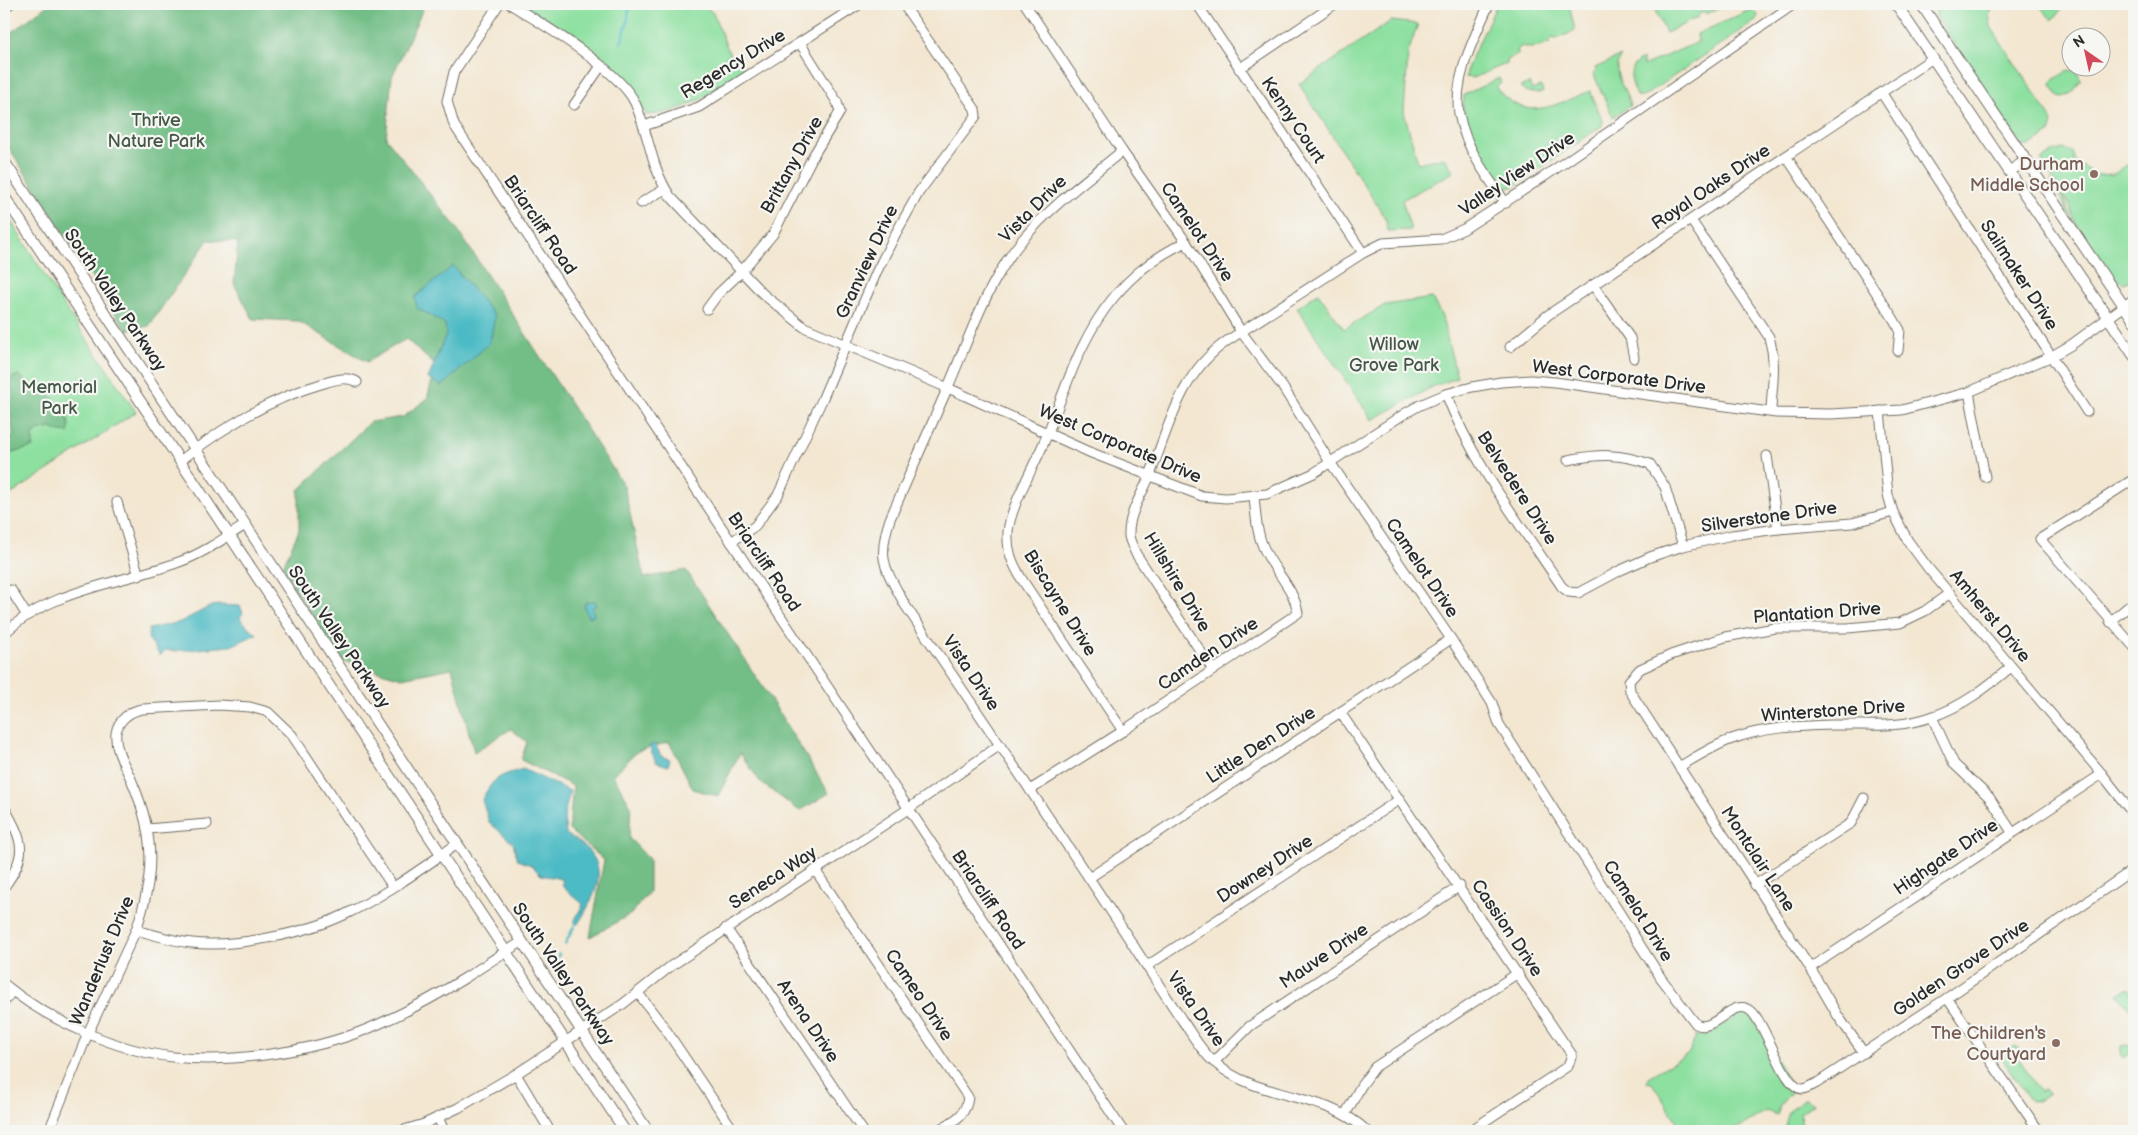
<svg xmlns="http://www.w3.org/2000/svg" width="2138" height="1135" viewBox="0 0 2138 1135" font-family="'Balsamiq Sans',sans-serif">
	<rect width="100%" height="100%" fill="#f6f6f2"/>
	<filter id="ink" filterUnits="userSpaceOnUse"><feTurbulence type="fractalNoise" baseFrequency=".02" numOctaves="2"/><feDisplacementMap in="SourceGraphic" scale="10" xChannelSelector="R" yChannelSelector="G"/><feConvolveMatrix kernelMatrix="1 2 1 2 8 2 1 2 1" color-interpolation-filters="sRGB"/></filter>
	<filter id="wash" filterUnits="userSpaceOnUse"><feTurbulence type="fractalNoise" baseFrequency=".0096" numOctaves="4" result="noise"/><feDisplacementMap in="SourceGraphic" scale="20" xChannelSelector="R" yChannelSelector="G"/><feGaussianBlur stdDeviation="1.12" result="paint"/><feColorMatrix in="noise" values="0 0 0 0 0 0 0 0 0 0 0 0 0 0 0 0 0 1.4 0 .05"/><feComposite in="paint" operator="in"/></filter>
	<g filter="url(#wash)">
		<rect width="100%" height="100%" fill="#f3e7d2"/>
		<g fill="#8de0a0" stroke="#5c8666">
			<path d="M518 4H701L713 13 730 55 746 70C715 92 685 113 646 115L630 85 611 63Z"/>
			<path d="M1497 4H1569L1575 31 1556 39 1553 38 1549 41 1550 43C1539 47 1533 50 1522 46L1517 50 1519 54 1506 60 1508 63 1473 78 1466 77 1468 66Z"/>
			<path d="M1652 4H1729L1706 14 1705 12 1699 14 1697 18 1666 33Z"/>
			<path d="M1947 4H1993L1989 14 1991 27 2049 115 2053 123 2050 133 2029 146H2022L1936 17V10Z"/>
			<path d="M2038 4H2065L2054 19H2051Z"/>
			<path d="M1752 9 1758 15 1757 20 1643 97 1637 96C1631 82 1625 66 1643 59V65H1645L1698 42 1697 34Z"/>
			<path d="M1391 21 1418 24 1408 53 1404 112 1418 163 1444 157 1454 172 1402 200 1411 230 1387 231 1386 219 1299 84Z"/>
			<path d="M1621 56C1609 72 1627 90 1630 106L1613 117 1593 73 1596 71 1595 68Z"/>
			<path d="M2069 70 2076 71 2081 80 2073 92 2063 98 2059 97 2051 85 2053 80Z"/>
			<path d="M1499 78 1501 83 1496 88C1526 124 1554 105 1590 91L1603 121 1602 126 1513 187 1505 188C1487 174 1465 133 1463 110 1463 105 1464 100 1464 95Z"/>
			<path d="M1529 83 1532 90 1541 86 1543 92C1535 95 1527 93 1520 87Z"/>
			<path d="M2063 149 2072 152 2075 162 2096 175 2114 174 2134 160V279L2123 283 2113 276 2075 222 2070 206 2041 160 2052 152Z"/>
			<path d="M2051 180 2064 199 2073 222 2111 279 2121 287 2118 289 2116 288 2073 226 2062 200 2052 185Z"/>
			<path d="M4 210 64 306 136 412 4 499Z"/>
			<path d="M1318 293 1344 329 1385 305 1432 298 1442 317 1457 378 1434 386 1372 420 1297 308Z"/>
			<path d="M2129 988 2134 997V1017C2130 1008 2124 1002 2118 994Z"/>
			<path d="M1745 1012 1751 1015 1791 1085 1793 1090 1780 1105 1777 1115 1766 1111 1733 1131H1683L1652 1083 1646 1082 1648 1077 1689 1053 1696 1036 1707 1035 1741 1013Z"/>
			<path d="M2125 1045 2130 1046 2132 1049 2129 1055 2123 1058 2120 1054 2121 1046Z"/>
			<path d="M2015 1046 2019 1048V1051L2016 1054 2040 1092 2045 1089 2049 1093 2037 1101H2031L2027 1096 2003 1060 2004 1054Z"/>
			<path d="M1805 1099 1813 1104 1800 1113 1801 1130 1785 1131C1787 1112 1789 1109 1805 1099Z"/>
		</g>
		<g fill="#72be86" stroke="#4e7458">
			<path d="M49 4H425L392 77 386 138 456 227 624 486 644 578 686 570 766 692 829 793 800 811 761 783 740 753 718 796 693 789 669 742 638 751 613 775 631 806 629 838 649 859V892L631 914 590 937 604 860 569 830 573 786 521 760 527 742 511 729 474 752 452 668 402 678 343 661 297 593 283 566 299 530V490L370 422 403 417 427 399 436 366 406 339 367 362 298 321 253 319 234 284 238 242 208 240 149 326 126 330 4 140V38Z"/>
			<path d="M19 375C24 379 29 386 35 388 41 391 37 387 43 391 56 399 74 417 68 433L60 432 51 428 38 431 33 435V447L6 455 4 465 10 472 7 479 4 477V437L6 439H12L14 435 12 420 6 399 5 386 7 380Z"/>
		</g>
		<g fill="#4dbbc5" stroke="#3c7378">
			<path d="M453 266 495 316 490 343 442 386 428 379 446 334 445 324 417 308 415 297Z"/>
			<path d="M595 601 597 606 592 607 594 616 588 617 584 606 586 602Z"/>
			<path d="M219 605 240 606 243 613 240 617 247 626 257 634 231 646 175 651 166 650 160 656 148 638 149 629 180 622 211 606Z"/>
			<path d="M655 744 661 756 670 759 668 766 656 762 649 746Z"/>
			<path d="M523 769 570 791 564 816 566 834C612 859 602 885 578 924L574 922 583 904 563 887 562 879 541 875 531 865 518 860 513 843 489 822 482 800C493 777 499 776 523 769Z"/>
		</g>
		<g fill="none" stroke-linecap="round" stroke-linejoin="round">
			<g stroke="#4dbbc5" stroke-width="2.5">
				<path d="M621 43 627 24 630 4"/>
				<path d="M565 944 576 923"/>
				<path d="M553 967 559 954"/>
			</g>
		</g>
	</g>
	<g filter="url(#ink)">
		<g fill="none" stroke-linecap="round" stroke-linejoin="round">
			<defs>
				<g id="minor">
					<path d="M499 4 454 72 447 101 454 125 1123 1131"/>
					<path d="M510 4C541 23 621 71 635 103 649 134 651 168 670 196L763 294 804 327 948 388 1089 452 1202 496 1226 498 1267 494 1314 473 1404 414 1420 405 1446 394 1472 387 1501 382 1531 380 1555 382 1776 413 1831 414 1902 410 1969 392 2052 356 2071 345 2134 299"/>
					<path d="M1025 4 1122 151 1186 242 1242 333 1282 386 1330 462 1451 639 1492 703 1499 724 1661 978 1696 1024C1714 1034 1733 996 1751 1011 1767 1025 1784 1090 1803 1089 1807 1089 1813 1085 1817 1083L1947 998 2134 869"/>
					<path d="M1197 4 1363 253"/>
					<path d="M1489 4C1475 37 1453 77 1459 114 1465 147 1487 177 1506 203"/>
					<path d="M4 8 10 4"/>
					<path d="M1239 69 1335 4"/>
					<path d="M1881 92 2087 412"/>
					<path d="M574 105 601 66"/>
					<path d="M644 126 699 107 860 4"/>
					<path d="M1122 151C1088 179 1052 205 1023 239 987 282 970 336 948 387 929 431 909 475 890 519 876 561 886 569 905 605 977 711 1049 817 1120 925 1141 957 1161 989 1182 1020 1192 1034 1201 1051 1214 1062 1258 1101 1325 1091 1367 1131"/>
					<path d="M1786 156 1893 318 1900 330 1898 351"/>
					<path d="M641 203 665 189"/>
					<path d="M1691 220 1769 337C1777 365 1772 383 1771 411"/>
					<path d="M1593 285 1630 338 1634 358"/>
					<path d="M707 309 718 294 741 272 773 234 813 156 840 112 837 102 800 43"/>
					<path d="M1510 347 1548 315 1933 58"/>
					<path d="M1969 392 1985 477"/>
					<path d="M1446 394C1473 464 1521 525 1562 587L1569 592 1578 593 1621 570 1650 557 1683 546 1732 535 1778 529 1852 523 1893 512"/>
					<path d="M1880 411 1888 495 1893 512 1908 541 1928 568 2102 774 2134 815"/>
					<path d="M1767 456 1778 529"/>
					<path d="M1568 460C1599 454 1619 453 1650 464L1665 487 1683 546"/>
					<path d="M180 461C222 428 269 399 321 384 332 381 346 375 357 382"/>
					<path d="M2134 479 2040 539 2134 647"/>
					<path d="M117 502 139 576"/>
					<path d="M731 542 755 526 778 495 822 400 877 271 896 233 919 192 976 116 975 109 903 4"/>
					<path d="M11 590 26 614"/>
					<path d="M2110 622 2134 602"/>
					<path d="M4 634C50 589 120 584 179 562 202 554 225 538 245 525"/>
					<path d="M1213 670 1136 554C1134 549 1130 542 1129 536 1128 513 1142 495 1150 475 1170 424 1180 374 1227 341L1363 253 1383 243 1441 239 1464 229 1545 176 1794 4"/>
					<path d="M1340 712 1572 1055 1568 1066 1470 1131"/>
					<path d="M1932 717 1954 764 1989 797 2012 832"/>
					<path d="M1123 731 1021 578C1012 562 1007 551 1008 532 1010 508 1032 470 1042 447 1064 396 1077 341 1114 297 1134 273 1158 255 1186 242"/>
					<path d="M1679 767C1696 757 1713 746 1732 739 1764 727 1800 726 1834 725 1869 724 1896 729 1931 717 1962 707 1987 687 2011 667"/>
					<path d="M1030 790 1123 731 1298 613C1294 588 1275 572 1265 551 1256 533 1256 515 1254 496"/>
					<path d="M4 807C23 841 29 854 4 887"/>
					<path d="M147 829 207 824"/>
					<path d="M815 870 968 1097C966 1117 953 1121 937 1131"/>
					<path d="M1089 878 1451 639"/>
					<path d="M1755 885 1851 823 1864 798"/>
					<path d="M726 928 863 1131"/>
					<path d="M136 930C155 935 173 941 192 943 234 948 306 933 344 915 384 896 421 869 457 844"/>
					<path d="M1147 966 1400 799"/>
					<path d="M1810 968 2102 774"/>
					<path d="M4 984C47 1020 117 1051 173 1057 236 1064 324 1050 381 1023 410 1010 438 995 465 978 484 966 502 953 522 942"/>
					<path d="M638 993 664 1027 734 1131"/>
					<path d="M1947 998 2039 1131"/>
					<path d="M4 1002 12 991"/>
					<path d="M1864 1053 1838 1016 1810 968 1635 699 1630 691 1629 681 1640 669 1671 655 1725 637 1775 628H1848L1900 623 1925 611 1950 593"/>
					<path d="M1214 1062 1250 1026 1460 886"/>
					<path d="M516 1074 550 1131"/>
					<path d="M1345 1115 1361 1086 1375 1067 1518 973"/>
					<path d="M438 1117 444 1131"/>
					<path d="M49 1131 88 1033 136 930C155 876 155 836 133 784 127 768 114 751 116 733 118 720 130 711 142 709L219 705 250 707 268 712 292 735 393 887"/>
					<path d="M401 1131 424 1124 458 1108 516 1074 623 1004 671 966 908 809 1000 745"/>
				</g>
				<g id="major">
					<path d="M1896 4 2134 356"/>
					<path d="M1921 4 2134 321"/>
					<path d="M4 161 648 1131"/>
					<path d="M2010 171 2027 160"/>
					<path d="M4 196 625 1131"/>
				</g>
			</defs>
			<use href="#minor" stroke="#716d65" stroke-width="11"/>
			<use href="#major" stroke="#716d65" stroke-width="12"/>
			<use href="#minor" stroke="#fff" stroke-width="9"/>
			<use href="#major" stroke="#fff" stroke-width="10"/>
		</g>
	</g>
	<g fill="#8d6e63" stroke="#f6f6f2" stroke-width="2">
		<circle cx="2094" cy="174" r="5"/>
		<circle cx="2056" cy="1043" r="5"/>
	</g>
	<g text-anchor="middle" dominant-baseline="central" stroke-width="4.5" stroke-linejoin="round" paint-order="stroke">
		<g font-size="18" fill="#2b2b2b" stroke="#f6f6f2">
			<text transform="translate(733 64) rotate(-31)">Regency Drive</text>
			<text transform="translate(1293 120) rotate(56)">Kenny Court</text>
			<text transform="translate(792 165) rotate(-61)">Brittany Drive</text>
			<text transform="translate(1517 174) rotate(-34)">Valley View Drive</text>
			<text transform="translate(1711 187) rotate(-34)">Royal Oaks Drive</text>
			<text transform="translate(1033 209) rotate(-45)">Vista Drive</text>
			<text transform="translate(540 225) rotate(56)">Briarcliff Road</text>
			<text transform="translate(1197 232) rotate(56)">Camelot Drive</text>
			<text transform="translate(867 262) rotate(-65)">Granview Drive</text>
			<text transform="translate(2019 275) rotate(57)">Sailmaker Drive</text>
			<text transform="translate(115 300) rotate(56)">South Valley Parkway</text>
			<text transform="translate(1619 377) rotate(7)">West Corporate Drive</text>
			<text transform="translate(1120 444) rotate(23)">West Corporate Drive</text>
			<text transform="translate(1517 488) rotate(57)">Belvedere Drive</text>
			<text transform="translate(1769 517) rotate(-8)">Silverstone Drive</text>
			<text transform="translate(764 562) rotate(56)">Briarcliff Road</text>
			<text transform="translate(1422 568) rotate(56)">Camelot Drive</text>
			<text transform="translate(1177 582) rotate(59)">Hillshire Drive</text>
			<text transform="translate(1060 603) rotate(58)">Biscayne Drive</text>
			<text transform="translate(1817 613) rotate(-4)">Plantation Drive</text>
			<text transform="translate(1990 616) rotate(50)">Amherst Drive</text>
			<text transform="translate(339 637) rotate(56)">South Valley Parkway</text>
			<text transform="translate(1208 654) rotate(-34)">Camden Drive</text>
			<text transform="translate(971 673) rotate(56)">Vista Drive</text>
			<text transform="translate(1833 711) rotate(-4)">Winterstone Drive</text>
			<text transform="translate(1261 745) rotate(-33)">Little Den Drive</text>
			<text transform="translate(1946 857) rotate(-34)">Highgate Drive</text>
			<text transform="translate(1758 859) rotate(57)">Montclair Lane</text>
			<text transform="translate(1265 869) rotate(-33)">Downey Drive</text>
			<text transform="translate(773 878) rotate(-33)">Seneca Way</text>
			<text transform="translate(988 900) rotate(56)">Briarcliff Road</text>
			<text transform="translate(1638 911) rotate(58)">Camelot Drive</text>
			<text transform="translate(1507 928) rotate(56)">Cassion Drive</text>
			<text transform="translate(1324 956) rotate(-34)">Mauve Drive</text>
			<text transform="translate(102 961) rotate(-67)">Wanderlust Drive</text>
			<text transform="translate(1961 968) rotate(-34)">Golden Grove Drive</text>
			<text transform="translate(563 974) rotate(56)">South Valley Parkway</text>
			<text transform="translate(919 995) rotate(56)">Cameo Drive</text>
			<text transform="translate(1196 1009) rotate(55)">Vista Drive</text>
			<text transform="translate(808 1021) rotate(56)">Arena Drive</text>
		</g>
		<g font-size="18" fill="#445848" stroke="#f6f6f2">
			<text x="156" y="120">Thrive<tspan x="156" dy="21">Nature Park</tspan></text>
			<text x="1394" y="344">Willow<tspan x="1394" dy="21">Grove Park</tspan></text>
			<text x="59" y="387">Memorial<tspan x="59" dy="21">Park</tspan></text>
		</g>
		<g font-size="18" fill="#785e54" stroke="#f6f6f2" text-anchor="end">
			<text x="2084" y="164">Durham<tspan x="2084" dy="21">Middle School</tspan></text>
			<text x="2046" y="1033">The Children's<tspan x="2046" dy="21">Courtyard</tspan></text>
		</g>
	</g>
	<rect width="2138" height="1135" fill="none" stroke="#f6f6f2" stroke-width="20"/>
	<g transform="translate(2086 52) rotate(326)"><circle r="24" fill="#f6f6f2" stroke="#a5a5a2"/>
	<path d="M0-4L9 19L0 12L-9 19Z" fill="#d1495b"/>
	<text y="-8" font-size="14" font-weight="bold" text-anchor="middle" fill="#2b2b2b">N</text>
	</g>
</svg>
